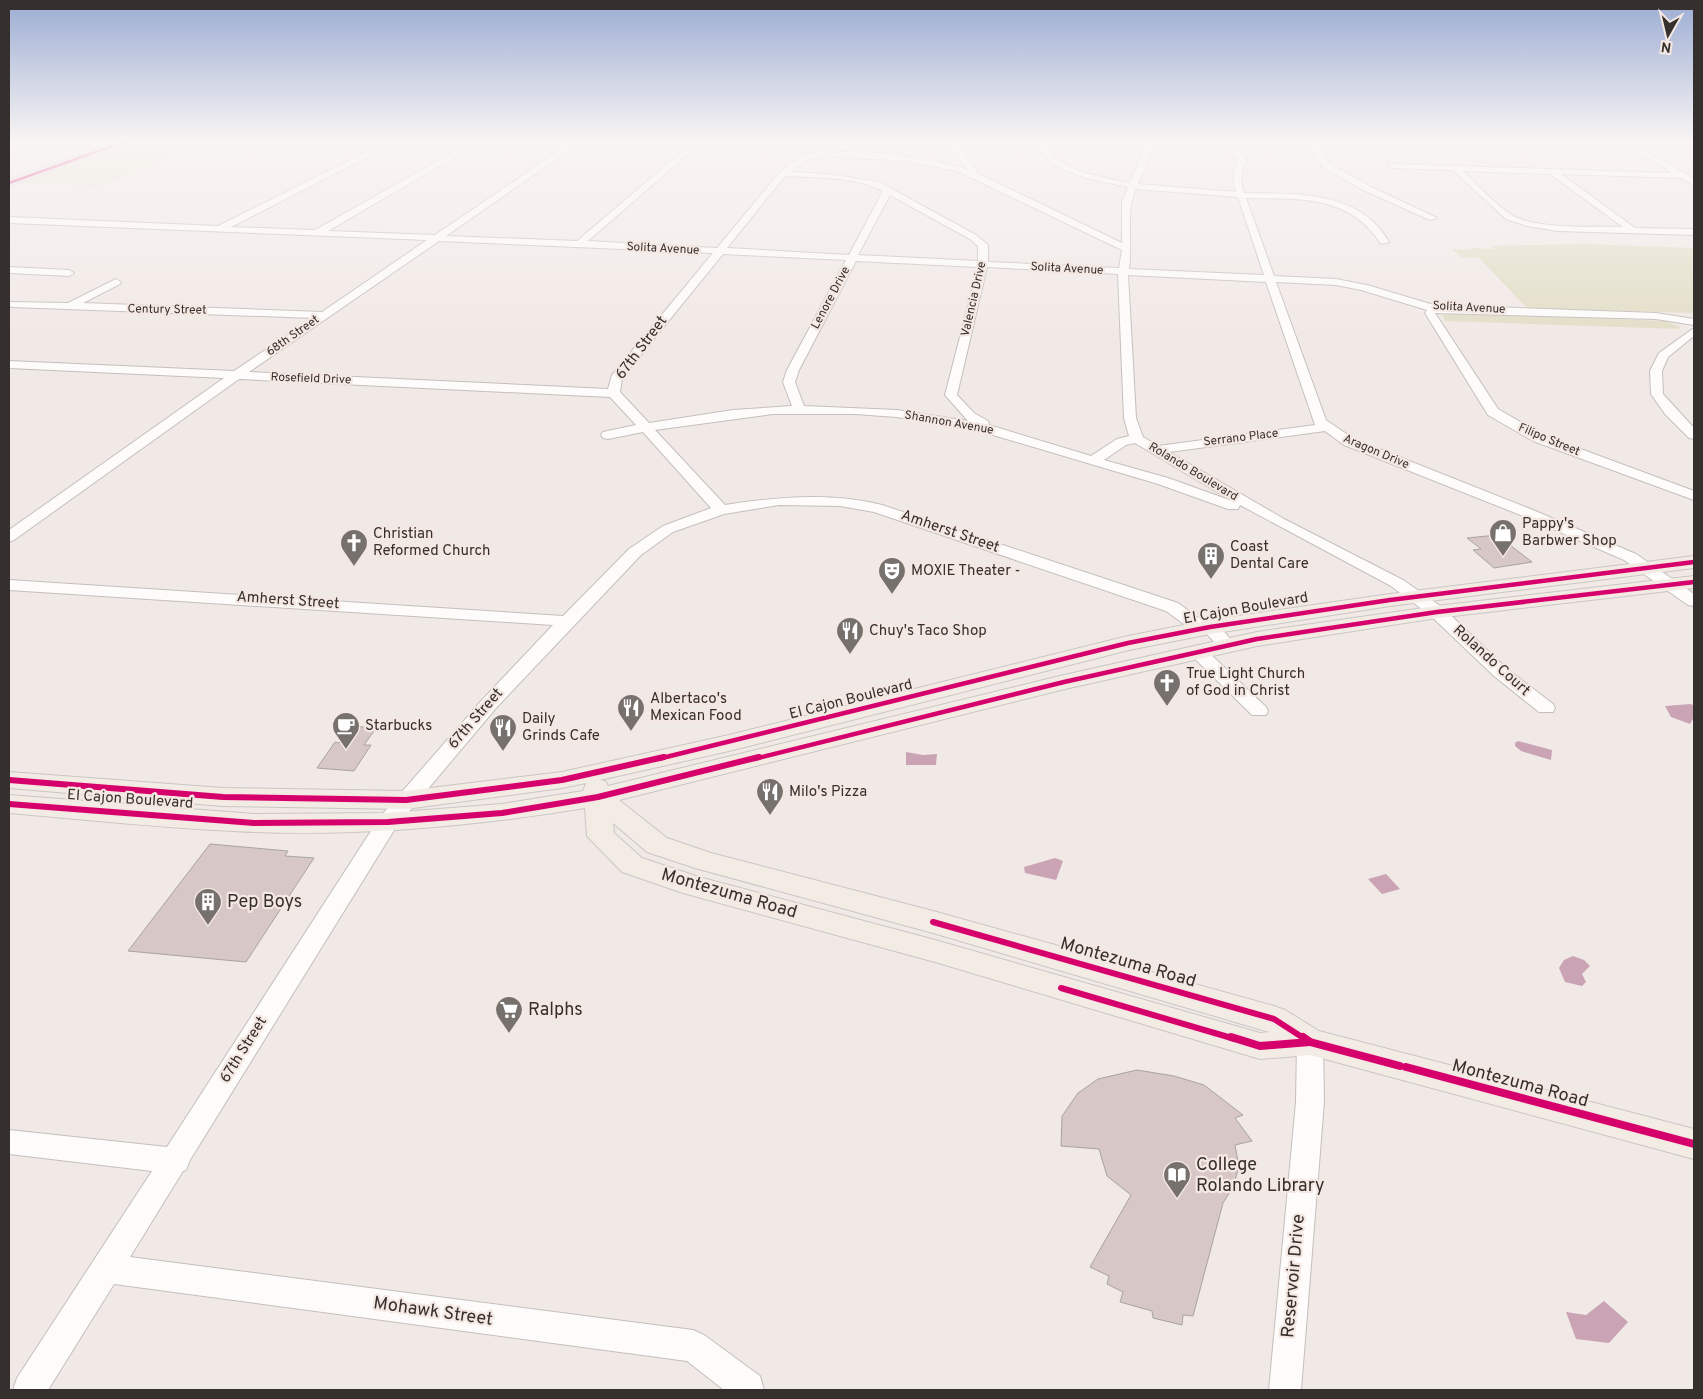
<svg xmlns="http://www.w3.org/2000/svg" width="1703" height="1399" viewBox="0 0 1703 1399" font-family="Overpass,sans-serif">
	<rect width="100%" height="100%" fill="#f1e9e6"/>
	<g fill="#e2dec7">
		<path d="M139 140 210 142 100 186 20 183Z"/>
		<path d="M1585 244 1694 248V313L1527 308 1478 257 1462 258 1452 249 1471 250 1470 248 1494 249 1492 246Z"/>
		<path d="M1450 313 1665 321 1680 327 1678 329 1445 321 1442 315Z"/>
	</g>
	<g fill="#caa3b4">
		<path d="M1691 704 1694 706V717L1690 724 1671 717 1665 706Z"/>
		<path d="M1518 741 1552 750 1551 760 1521 751 1515 746V743Z"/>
		<path d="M906 752 923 755 937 754 936 765H906Z"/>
		<path d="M1055 858 1063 861 1056 880 1025 873 1024 867Z"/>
		<path d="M1386 874 1400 889 1382 894 1368 879Z"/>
		<path d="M1573 956 1584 960 1590 966 1582 974 1586 982 1582 986 1565 982 1559 968 1564 960Z"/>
		<path d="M1604 1301 1628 1322 1609 1343 1576 1339 1566 1312 1586 1315Z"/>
	</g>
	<g fill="#d7c7c6" stroke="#a8a3a1">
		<path d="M1497 535 1532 562 1494 568 1473 550 1481 549 1467 538Z"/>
		<path d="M351 726 376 728 364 745H371L354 771 317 768 335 742 339 743Z"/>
		<path d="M210 844 288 851 285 856 314 858 246 962 128 951Z"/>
		<path d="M1137 1070 1174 1076 1204 1085 1243 1115 1235 1118 1252 1141 1235 1145 1239 1167 1233 1187 1223 1203 1193 1316 1183 1315 1182 1325 1153 1318 1152 1311 1120 1302 1123 1292 1107 1284 1109 1276 1090 1267 1131 1195 1107 1176 1099 1149 1061 1146 1062 1116 1078 1093 1098 1079Z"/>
	</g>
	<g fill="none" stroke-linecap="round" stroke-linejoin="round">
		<defs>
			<g id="minor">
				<path d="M9 140H25L9 144Z"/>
				<path d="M391 140H400L231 227 315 230 475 140H484L328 231 435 235 575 140H584L446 236 577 241 696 140H704L588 241 717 248 780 172 799 157 864 140H876L805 161 790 172 828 174 879 182 976 235 988 245V262L1119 268 1122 250 957 171 908 161 837 157 833 155C849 144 947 162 968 170L946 140H954L979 174 1122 243V202L1128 187C1104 182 1049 174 1040 148L1045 140H1053L1048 148C1056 170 1109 179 1130 183L1148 140H1156L1138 184 1236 192C1232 180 1233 171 1239 160L1230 151 1204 140C1220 140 1238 146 1247 160 1241 172 1240 180 1244 193 1296 194 1359 190 1389 242L1381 244C1349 194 1298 199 1246 198L1274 276 1336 279 1367 285 1434 305 1656 313 1694 319V325L1656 319 1435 313 1498 409 1543 435 1694 491V500L1533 441 1488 415 1425 313 1427 310 1361 290 1336 285 1276 282 1326 420 1354 439 1533 510 1636 554 1694 594V606L1688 605 1624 560 1523 516 1344 445 1325 431 1169 452 1284 519 1403 580 1443 608 1506 668 1553 704 1555 708 1553 712H1539L1494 676 1431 616 1391 586 1240 505 1238 509H1228L1158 484 983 432 897 417 855 414H773L655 430 725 505C777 497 830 492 882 505L1178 603 1197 617 1216 623 1236 645 1233 649H1221L1204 631 1185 625 1166 611 874 512 840 506 779 505 724 514 673 532 641 555 496 708 396 827 190 1160 186 1170 183 1171 130 1257 693 1330 704 1335 760 1376 764 1390H724L687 1361 114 1284 48 1390H13L17 1378 152 1171 9 1154V1130L167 1147 380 817 482 700 553 625 9 590V580L563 616 629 549 663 526 711 508 643 432 608 439 603 438 601 435 603 432 636 425 610 397 239 379 14 540 9 542V530L224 378 9 368V361L234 371 313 318 12 307 9 306V302L68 303 116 279 121 282 120 284 83 303 322 312 427 240 9 223V217L218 226ZM785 176C816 178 855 176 883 191L849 255 727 248ZM1136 189 1238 197 1264 275 1129 269C1133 242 1125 213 1136 189ZM890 195 970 239 978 246V261L858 255ZM439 241 713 253 612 375 608 389 249 372ZM723 254 846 260 787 370 783 382 792 406 733 410 649 423 620 392 622 378ZM856 261 978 267 945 395 968 421 897 410 804 406 795 382 799 370ZM987 267 1118 274 1124 418 1129 436 1117 439 1091 456 989 425 988 421 974 413 957 395ZM1128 275 1266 282 1315 425 1158 446 1143 437 1136 418ZM1135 443 1232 501 1168 478 1104 460 1126 445Z"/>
				<path d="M1306 140H1314L1329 163 1369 186 1437 218 1430 220 1363 190 1323 167Z"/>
				<path d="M1319 140 1405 145 1409 147 1405 149 1323 142Z"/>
				<path d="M1545 140 1623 143 1619 140H1628L1686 174 1694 180V185L1681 178 1561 174 1635 228 1694 229V235L1558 231 1527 226 1506 219 1453 170 1392 168 1388 166 1392 164 1672 173 1631 148 1549 142ZM1463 171 1550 174 1623 227C1594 226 1536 230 1512 215 1495 205 1477 184 1463 171Z"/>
				<path d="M9 267 69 270 74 273 69 276 9 273Z"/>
				<path d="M1694 328V336L1668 357 1662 371 1663 394 1694 428V439L1689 438 1665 414 1651 394 1650 371 1659 353Z"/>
				<path d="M1198 647 1204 648 1266 707 1268 711 1266 715H1252L1192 656 1189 652 1192 648Z"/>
				<path d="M1310 1032 1319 1035 1323 1042 1324 1102 1301 1390H1269L1296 1102 1297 1042 1301 1035Z"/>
			</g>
			<g id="major">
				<path d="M121 140H134L9 186V180Z"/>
				<path d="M1694 556V568L1390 606 1210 634 1129 650 729 751 600 780 605 781 608 786 1064 675 1257 632 1437 606 1694 576V588L1437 618 1257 646 1065 689 619 800 667 838 711 853 933 911 1274 1006 1285 1010 1319 1031 1694 1129V1159L1310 1055 1260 1059 935 962 683 893 622 872 587 836 585 808C476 826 365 836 254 832 172 829 90 820 9 813V795L254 814 388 813 502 804 583 791 586 783 562 788 406 809 223 806 9 788V772L223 788 406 791 562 772 729 735 1128 636 1210 620 1390 594ZM613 823 647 852 695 868 933 933 1269 1032 1260 1033 935 940 699 877 642 858 614 833Z"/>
			</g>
		</defs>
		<use href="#minor" stroke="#c4bfbc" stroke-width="2"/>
		<use href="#major" stroke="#cac6c4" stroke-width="2"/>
		<use href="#minor" fill="#fdfcfb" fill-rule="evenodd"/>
		<use href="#major" fill="#f2ece5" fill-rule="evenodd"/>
		<defs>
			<path id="cycleway-far3" d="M9 183 129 140"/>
			<g id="cycleway-far2">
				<path d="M658 759 1128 643 1210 627 1390 600 1694 562"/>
				<path d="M754 759 1064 682 1257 639 1437 612 1694 582"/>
			</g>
			<g id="cycleway-far1">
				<path d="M9 780 223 797 406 800 562 780 664 757"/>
				<path d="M9 804 254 823 388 822 502 813 598 797 759 757"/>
				<path d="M933 922 1274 1019 1305 1039"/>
				<path d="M1061 988 1235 1039"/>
			</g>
			<g id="cycleway">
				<path d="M1231 1037 1260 1046 1310 1042"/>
				<path d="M1303 1037 1310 1042 1400 1066"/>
				<path d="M1406 1067 1694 1144"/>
			</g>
		</defs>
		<use href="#cycleway-far3" stroke="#f5e7e1" stroke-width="4"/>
		<use href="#cycleway-far2" stroke="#f5e7e1" stroke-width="8"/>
		<use href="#cycleway-far1" stroke="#f5e7e1" stroke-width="9"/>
		<use href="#cycleway" stroke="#f5e7e1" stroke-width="11"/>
		<use href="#cycleway-far3" stroke="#d6006c" stroke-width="2.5"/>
		<use href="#cycleway-far2" stroke="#d6006c" stroke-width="4.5"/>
		<use href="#cycleway-far1" stroke="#d6006c" stroke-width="6"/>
		<use href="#cycleway" stroke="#d6006c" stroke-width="8"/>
	</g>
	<linearGradient id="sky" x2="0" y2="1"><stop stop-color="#9cadd3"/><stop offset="0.42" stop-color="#f9f5f4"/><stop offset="1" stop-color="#f9f5f4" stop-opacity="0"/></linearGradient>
	<rect width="1703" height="336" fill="url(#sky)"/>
	<defs>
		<symbol id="shop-pin" viewBox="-11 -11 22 30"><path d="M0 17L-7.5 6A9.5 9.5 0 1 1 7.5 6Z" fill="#77716e" stroke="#f5e7e1"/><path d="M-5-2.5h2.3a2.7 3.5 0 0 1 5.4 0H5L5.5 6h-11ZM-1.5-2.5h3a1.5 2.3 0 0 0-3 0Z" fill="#fff"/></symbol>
		<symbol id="church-pin" viewBox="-11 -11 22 30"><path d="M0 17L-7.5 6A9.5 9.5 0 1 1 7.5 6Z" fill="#77716e" stroke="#f5e7e1"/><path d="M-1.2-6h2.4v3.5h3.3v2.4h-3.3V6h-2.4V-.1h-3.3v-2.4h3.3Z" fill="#fff"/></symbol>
		<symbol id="building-pin" viewBox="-11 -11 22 30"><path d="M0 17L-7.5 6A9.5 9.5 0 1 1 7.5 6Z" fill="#77716e" stroke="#f5e7e1"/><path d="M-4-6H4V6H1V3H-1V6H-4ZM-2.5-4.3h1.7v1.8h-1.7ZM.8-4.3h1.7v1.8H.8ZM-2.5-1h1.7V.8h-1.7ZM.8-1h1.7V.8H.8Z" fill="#fff"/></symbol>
		<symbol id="theatre-pin" viewBox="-11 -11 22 30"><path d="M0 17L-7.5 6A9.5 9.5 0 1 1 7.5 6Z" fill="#77716e" stroke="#f5e7e1"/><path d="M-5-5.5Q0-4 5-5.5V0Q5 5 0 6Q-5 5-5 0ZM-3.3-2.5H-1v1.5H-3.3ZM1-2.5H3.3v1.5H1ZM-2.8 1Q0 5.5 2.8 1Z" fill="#fff"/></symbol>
		<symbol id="restaurant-pin" viewBox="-11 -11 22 30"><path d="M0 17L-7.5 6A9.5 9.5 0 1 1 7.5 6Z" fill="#77716e" stroke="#f5e7e1"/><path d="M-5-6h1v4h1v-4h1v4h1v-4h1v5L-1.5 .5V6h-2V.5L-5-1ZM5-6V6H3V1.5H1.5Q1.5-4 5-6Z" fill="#fff"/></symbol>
		<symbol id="cafe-pin" viewBox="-11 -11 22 30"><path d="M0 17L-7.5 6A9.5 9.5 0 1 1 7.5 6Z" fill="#77716e" stroke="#f5e7e1"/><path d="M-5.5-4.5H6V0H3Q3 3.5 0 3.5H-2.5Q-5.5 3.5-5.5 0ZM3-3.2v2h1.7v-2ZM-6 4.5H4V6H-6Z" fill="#fff"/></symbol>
		<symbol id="supermarket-pin" viewBox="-11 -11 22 30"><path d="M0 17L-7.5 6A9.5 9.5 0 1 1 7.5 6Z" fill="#77716e" stroke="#f5e7e1"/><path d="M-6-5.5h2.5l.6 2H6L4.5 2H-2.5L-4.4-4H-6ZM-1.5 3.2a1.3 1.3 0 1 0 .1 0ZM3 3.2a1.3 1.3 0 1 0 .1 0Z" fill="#fff"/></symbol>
		<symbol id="library-pin" viewBox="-11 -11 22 30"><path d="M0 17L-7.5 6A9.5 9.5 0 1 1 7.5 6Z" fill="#77716e" stroke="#f5e7e1"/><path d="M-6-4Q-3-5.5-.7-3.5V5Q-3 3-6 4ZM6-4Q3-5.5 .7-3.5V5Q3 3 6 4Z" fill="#fff"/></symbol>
	</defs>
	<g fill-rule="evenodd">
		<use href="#shop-pin" x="1487" y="517" width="32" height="43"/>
		<use href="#church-pin" x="338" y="527" width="32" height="43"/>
		<use href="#building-pin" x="1195" y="540" width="32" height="43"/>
		<use href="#theatre-pin" x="876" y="555" width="32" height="43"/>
		<use href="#restaurant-pin" x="834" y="615" width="32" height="43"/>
		<use href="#church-pin" x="1151" y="667" width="32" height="43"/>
		<use href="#restaurant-pin" x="615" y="692" width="32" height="43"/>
		<use href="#cafe-pin" x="330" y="710" width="32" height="43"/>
		<use href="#restaurant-pin" x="487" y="712" width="32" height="43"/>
		<use href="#restaurant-pin" x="754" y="776" width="32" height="43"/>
		<use href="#building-pin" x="192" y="886" width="32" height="43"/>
		<use href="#supermarket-pin" x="493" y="994" width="32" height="43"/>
		<use href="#library-pin" x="1161" y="1159" width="32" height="43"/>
	</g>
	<g text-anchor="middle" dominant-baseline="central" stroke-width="4.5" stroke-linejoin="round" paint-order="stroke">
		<g font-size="12" fill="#35302d" stroke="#f5e7e1">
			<text transform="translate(663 249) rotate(3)">Solita Avenue</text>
			<text transform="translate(1067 269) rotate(3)">Solita Avenue</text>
			<text transform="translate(831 298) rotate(-62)">Lenore Drive</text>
			<text transform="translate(974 299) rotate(-77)">Valencia Drive</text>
			<text transform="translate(1469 308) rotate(3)">Solita Avenue</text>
			<text transform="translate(167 310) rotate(1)">Century Street</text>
			<text transform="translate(293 336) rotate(-35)">68th Street</text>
			<text transform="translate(311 379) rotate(2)">Rosefield Drive</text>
			<text transform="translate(949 423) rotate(10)">Shannon Avenue</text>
			<text transform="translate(1241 438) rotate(-7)">Serrano Place</text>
			<text transform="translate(1549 440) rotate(23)">Filipo Street</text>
			<text transform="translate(1376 452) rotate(23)">Aragon Drive</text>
			<text transform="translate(1193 472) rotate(31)">Rolando Boulevard</text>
		</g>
		<g font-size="15" fill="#35302d" stroke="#f5e7e1">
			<text transform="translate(642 348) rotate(-53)">67th Street</text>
			<text transform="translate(950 532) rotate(19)">Amherst Street</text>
			<text transform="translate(288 601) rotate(4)">Amherst Street</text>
			<text transform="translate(1246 609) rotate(-10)">El Cajon Boulevard</text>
			<text transform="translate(1491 661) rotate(42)">Rolando Court</text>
			<text transform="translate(851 700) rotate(-14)">El Cajon Boulevard</text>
			<text transform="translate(476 719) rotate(-49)">67th Street</text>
			<text transform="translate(130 800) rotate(4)">El Cajon Boulevard</text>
			<text transform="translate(244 1050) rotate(-58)">67th Street</text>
		</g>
		<g font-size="15" fill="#35302d" stroke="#f5e7e1" text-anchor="start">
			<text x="1522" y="524">Pappy's<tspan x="1522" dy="17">Barbwer Shop</tspan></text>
			<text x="373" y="534">Christian<tspan x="373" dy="17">Reformed Church</tspan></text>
			<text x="1230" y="547">Coast<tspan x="1230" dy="17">Dental Care</tspan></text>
			<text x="911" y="571">MOXIE Theater -</text>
			<text x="869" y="631">Chuy's Taco Shop</text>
			<text x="1186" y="674">True Light Church<tspan x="1186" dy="17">of God in Christ</tspan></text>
			<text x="650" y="699">Albertaco's<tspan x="650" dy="17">Mexican Food</tspan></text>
			<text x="522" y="719">Daily<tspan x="522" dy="17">Grinds Cafe</tspan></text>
			<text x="365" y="726">Starbucks</text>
			<text x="789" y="792">Milo's Pizza</text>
		</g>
		<g font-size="18" fill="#35302d" stroke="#f5e7e1">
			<text transform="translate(729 894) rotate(16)">Montezuma Road</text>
			<text transform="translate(1128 963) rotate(16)">Montezuma Road</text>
			<text transform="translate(1520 1084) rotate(15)">Montezuma Road</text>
			<text transform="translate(1294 1276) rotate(-85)">Reservoir Drive</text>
			<text transform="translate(433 1312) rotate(8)">Mohawk Street</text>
		</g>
		<g font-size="18" fill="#35302d" stroke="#f5e7e1" text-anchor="start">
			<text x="227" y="902">Pep Boys</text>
			<text x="528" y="1010">Ralphs</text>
			<text x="1196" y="1165">College<tspan x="1196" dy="21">Rolando Library</tspan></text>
		</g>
	</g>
	<rect width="1703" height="1399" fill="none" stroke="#35302d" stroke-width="20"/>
	<g transform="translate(1668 35) rotate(188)" stroke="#f5e7e1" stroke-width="4" paint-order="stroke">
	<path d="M0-4L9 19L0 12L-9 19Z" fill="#35302d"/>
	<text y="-8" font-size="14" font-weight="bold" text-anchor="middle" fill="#35302d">N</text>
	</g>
</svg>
